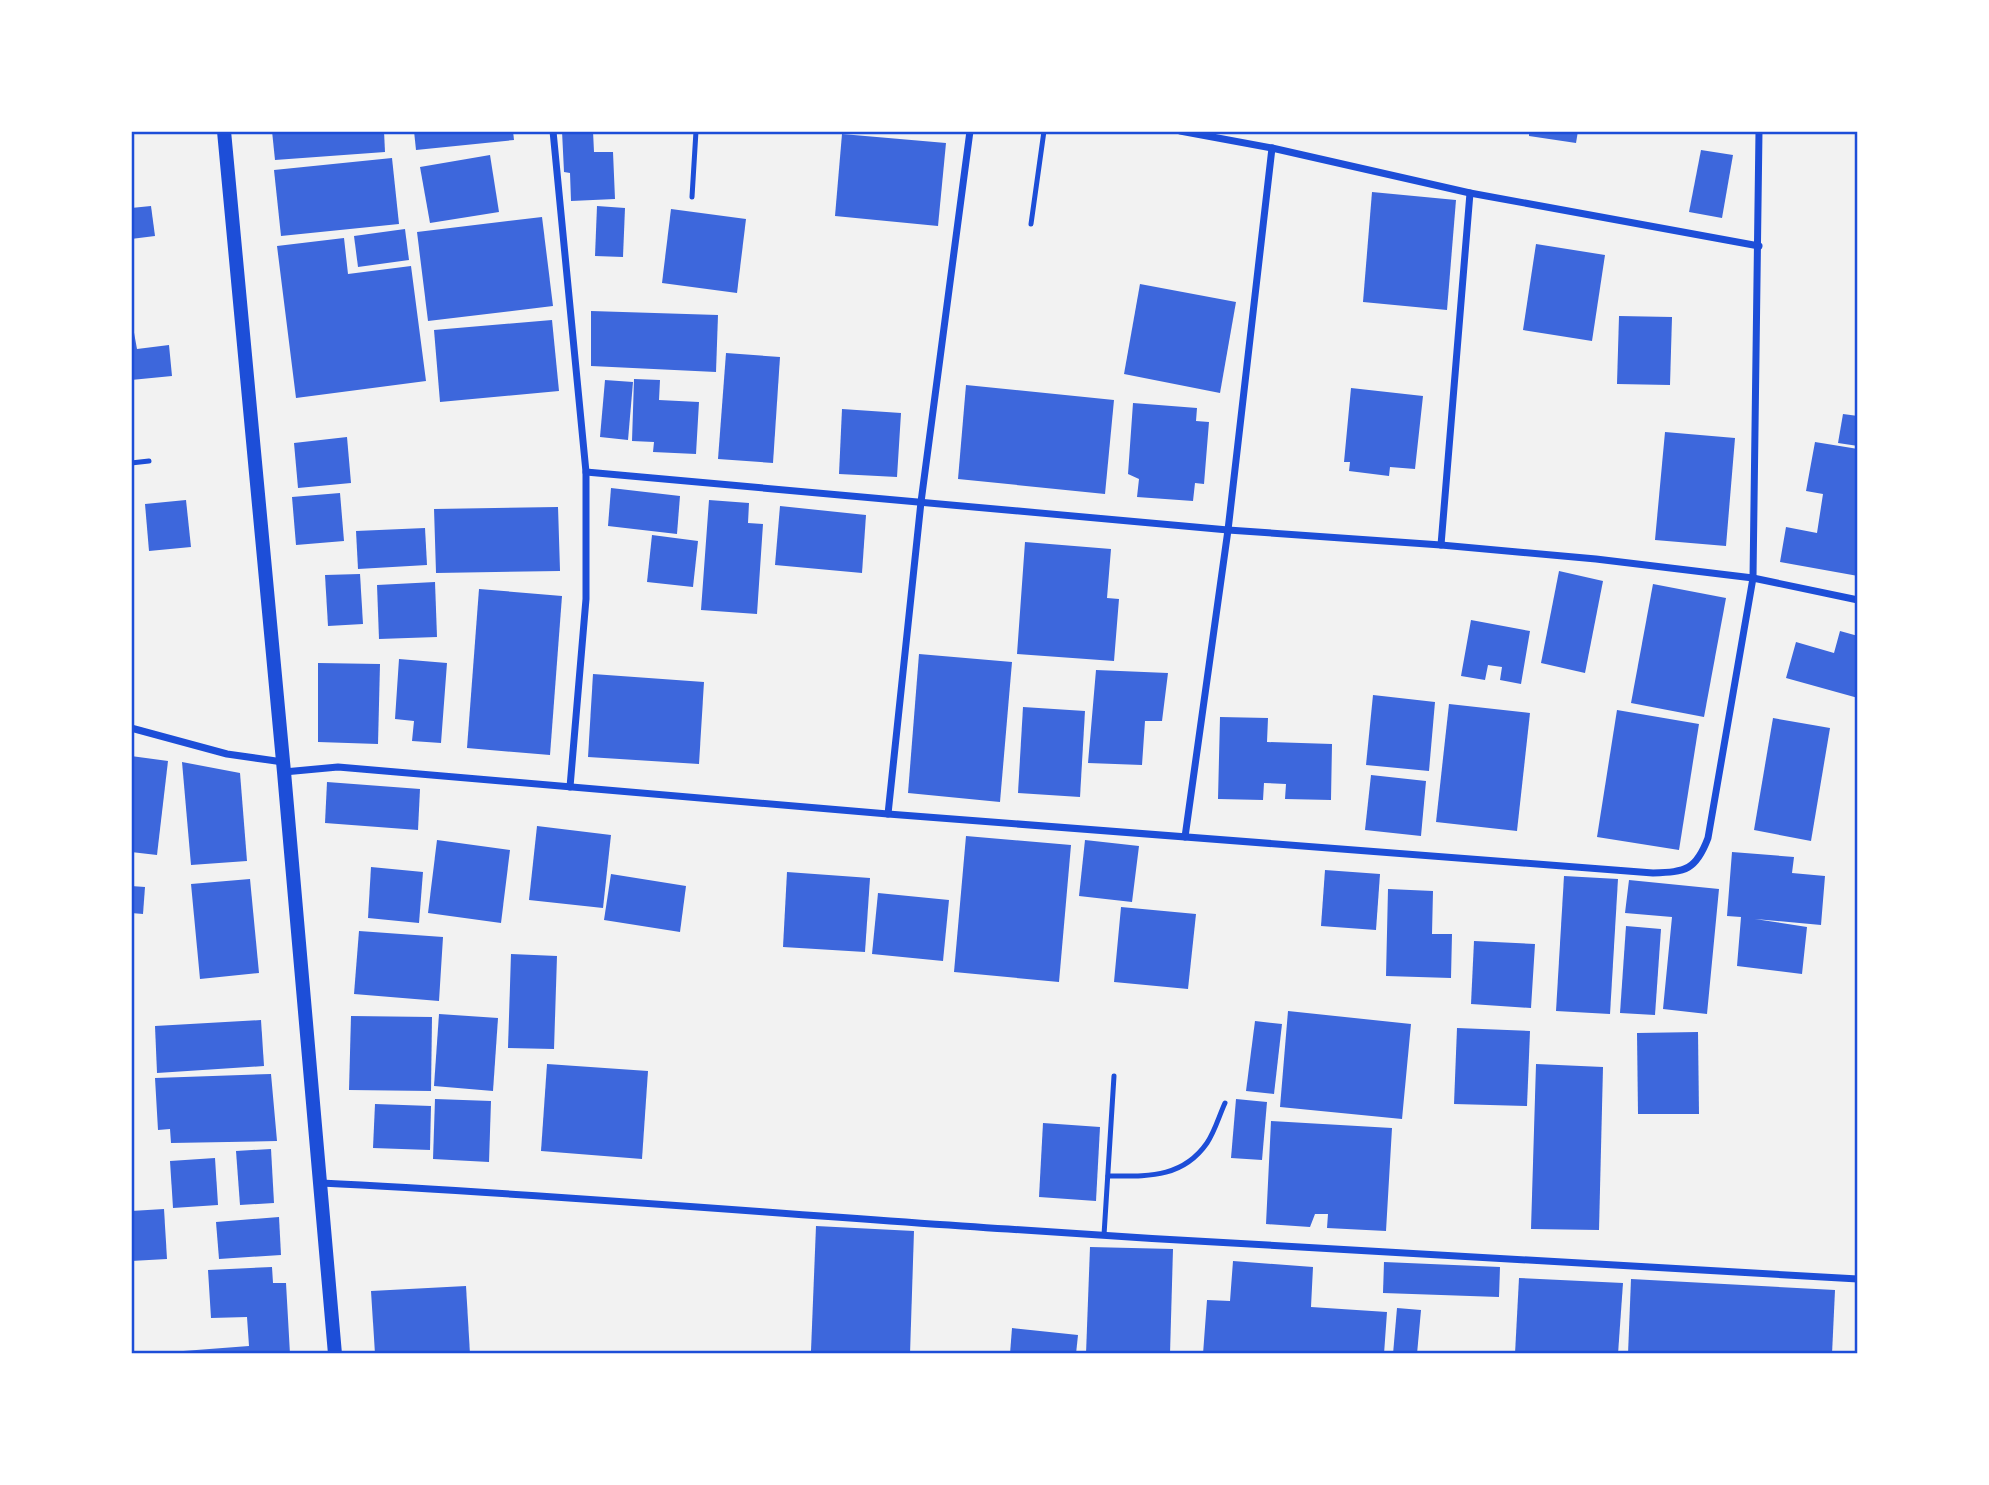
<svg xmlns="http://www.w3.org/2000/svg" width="1989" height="1485" viewBox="0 0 1989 1485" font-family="'PT Sans',sans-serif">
	<rect width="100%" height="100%" fill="#f2f2f2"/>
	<g fill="#3d67dc">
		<path d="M272 131H384L385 152 275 160Z"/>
		<path d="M414 131H513L514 140 416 150Z"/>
		<path d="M562 131H593L594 152H613L615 199 571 201 570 173 564 172Z"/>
		<path d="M1529 131H1578L1576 143 1529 136Z"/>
		<path d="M842 134 946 143 938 226 835 216Z"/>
		<path d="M1701 150 1733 155 1722 218 1689 212Z"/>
		<path d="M490 155 499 212 430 223 420 167Z"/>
		<path d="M392 158 399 224 281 236 274 170Z"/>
		<path d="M1372 192 1456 200 1447 310 1363 302Z"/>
		<path d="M151 206 155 236 131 239V208Z"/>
		<path d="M597 206 625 208 623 257 595 256Z"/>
		<path d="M671 209 746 219 737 293 662 283Z"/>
		<path d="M542 217 553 306 428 321 417 232Z"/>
		<path d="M405 229 409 260 358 267 354 236Z"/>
		<path d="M344 238 348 274 411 266 426 381 296 398 277 246Z"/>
		<path d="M1536 244 1605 255 1592 341 1523 330Z"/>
		<path d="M1140 284 1236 302 1220 393 1124 374Z"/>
		<path d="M591 311 718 315 716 372 591 366Z"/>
		<path d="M131 316 137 349 169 345 172 376 131 380Z"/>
		<path d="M1619 316 1672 317 1670 385 1617 384Z"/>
		<path d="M552 320 559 391 440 402 434 330Z"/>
		<path d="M726 353 780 357 773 463 718 459Z"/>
		<path d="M634 379 660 380 659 400 699 402 696 454 653 452 654 442 632 441Z"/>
		<path d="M605 380 633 382 628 440 600 437Z"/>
		<path d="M966 385 1114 400 1105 494 958 479Z"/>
		<path d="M1351 388 1423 396 1415 469 1390 467 1389 476 1349 471 1350 462H1344Z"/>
		<path d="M1133 403 1197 408 1196 421 1209 422 1204 484 1195 483 1193 501 1137 497 1139 479 1128 474Z"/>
		<path d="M842 409 901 413 897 477 839 474Z"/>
		<path d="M1843 414 1858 416V446L1838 443Z"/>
		<path d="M1665 432 1735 438 1726 546 1655 540Z"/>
		<path d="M347 437 351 483 298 488 294 443Z"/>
		<path d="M1815 442 1858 449V576L1780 562 1786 527 1817 533 1823 494 1806 491Z"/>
		<path d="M611 488 680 496 677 534 608 526Z"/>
		<path d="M340 493 344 541 296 545 292 497Z"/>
		<path d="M186 500 191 547 149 551 145 504Z"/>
		<path d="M709 500 749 503 748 523 763 524 757 614 701 610Z"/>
		<path d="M780 506 866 515 862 573 775 565Z"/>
		<path d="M558 507 560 571 436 573 434 509Z"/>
		<path d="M425 528 427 565 358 569 356 531Z"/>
		<path d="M652 535 698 541 693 587 647 582Z"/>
		<path d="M1025 542 1111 549 1107 598 1119 599 1114 661 1017 654Z"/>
		<path d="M1559 571 1603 581 1585 673 1541 663Z"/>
		<path d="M360 574 363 624 328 626 325 575Z"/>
		<path d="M435 582 437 637 379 639 377 585Z"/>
		<path d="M1653 584 1726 598 1704 717 1631 703Z"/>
		<path d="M479 589 562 596 550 755 467 748Z"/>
		<path d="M1471 620 1530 631 1521 684 1500 680 1502 667 1488 665 1485 680 1461 676Z"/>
		<path d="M1840 631 1858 636V698L1786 678 1796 642 1834 653Z"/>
		<path d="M919 654 1012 662 1000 802 908 793Z"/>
		<path d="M399 659 447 663 441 743 412 741 414 721 395 719Z"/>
		<path d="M318 663 380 664 378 744 318 742Z"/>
		<path d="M1096 670 1168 673 1162 721H1145L1142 765 1088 763Z"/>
		<path d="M593 674 704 682 699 764 588 757Z"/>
		<path d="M1373 695 1435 702 1429 771 1366 765Z"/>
		<path d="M1449 704 1530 713 1517 831 1436 822Z"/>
		<path d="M1023 707 1085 711 1080 797 1018 793Z"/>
		<path d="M1617 710 1699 724 1679 850 1597 837Z"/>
		<path d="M1220 717 1268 718 1267 742 1332 744 1331 800 1285 799 1286 784 1264 783 1263 800 1218 799Z"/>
		<path d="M1773 718 1830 728 1811 841 1754 830Z"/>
		<path d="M131 756 168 761 157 855 131 852Z"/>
		<path d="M182 762 240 773 247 861 191 865Z"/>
		<path d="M1371 775 1426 781 1421 836 1365 830Z"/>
		<path d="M327 782 420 789 418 830 325 823Z"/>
		<path d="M537 826 611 835 603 908 529 900Z"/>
		<path d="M966 836 1071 845 1059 982 954 972Z"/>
		<path d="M437 840 510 850 501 923 428 913Z"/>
		<path d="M1085 840 1139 846 1132 902 1079 896Z"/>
		<path d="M1732 852 1794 857 1792 873 1825 876 1821 925 1755 919 1807 927 1802 974 1737 966 1741 917 1727 916Z"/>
		<path d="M371 867 423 872 419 923 368 918Z"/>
		<path d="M1325 870 1380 874 1376 930 1321 926Z"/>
		<path d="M787 872 870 878 865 952 783 947Z"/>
		<path d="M611 874 686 886 680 932 604 920Z"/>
		<path d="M1564 876 1618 879 1610 1014 1556 1011Z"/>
		<path d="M250 879 259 973 200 979 191 884Z"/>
		<path d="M1629 880 1719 889 1707 1014 1663 1009 1672 917 1625 913Z"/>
		<path d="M131 886 145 887 143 914 131 913Z"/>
		<path d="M1388 889 1433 891 1432 934H1452L1451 978 1386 976Z"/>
		<path d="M878 893 949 900 943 961 872 954Z"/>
		<path d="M1121 907 1196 914 1188 989 1114 982Z"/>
		<path d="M1626 926 1661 929 1655 1015 1620 1013Z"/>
		<path d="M359 931 443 937 439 1001 354 994Z"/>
		<path d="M1474 941 1535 944 1531 1008 1471 1004Z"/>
		<path d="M511 954 557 956 554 1049 508 1048Z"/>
		<path d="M1288 1011 1411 1024 1402 1119 1280 1107Z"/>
		<path d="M439 1014 498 1018 493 1091 434 1086Z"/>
		<path d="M351 1016 432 1017 431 1091 349 1090Z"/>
		<path d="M261 1020 264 1066 157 1073 155 1026Z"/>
		<path d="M1255 1021 1282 1024 1274 1094 1246 1091Z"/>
		<path d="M1457 1028 1530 1031 1527 1106 1454 1104Z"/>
		<path d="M1698 1032 1699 1114H1638L1637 1033Z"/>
		<path d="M547 1064 648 1071 642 1159 541 1151Z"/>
		<path d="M1536 1064 1603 1067 1599 1230 1531 1229Z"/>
		<path d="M271 1074 277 1141 171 1143 170 1129 158 1130 155 1078Z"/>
		<path d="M435 1099 491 1101 489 1162 433 1159Z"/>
		<path d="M1236 1099 1267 1102 1262 1160 1231 1158Z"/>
		<path d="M375 1104 431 1106 430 1150 373 1148Z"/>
		<path d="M1271 1121 1392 1128 1386 1231 1327 1228 1328 1214H1315L1310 1227 1266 1224Z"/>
		<path d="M1043 1123 1100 1127 1096 1201 1039 1197Z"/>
		<path d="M271 1149 274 1203 240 1205 236 1151Z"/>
		<path d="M215 1158 218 1205 173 1208 170 1161Z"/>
		<path d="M164 1209 167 1259 131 1261V1211Z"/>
		<path d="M279 1217 281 1255 219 1259 216 1222Z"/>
		<path d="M816 1226 914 1231 910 1354 811 1351Z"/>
		<path d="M1090 1247 1173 1249 1170 1354H1086Z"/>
		<path d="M1233 1261 1313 1267 1311 1307 1387 1312 1384 1354H1203L1207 1300 1230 1301Z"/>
		<path d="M1384 1262 1500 1267 1499 1297 1383 1293Z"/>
		<path d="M272 1267 273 1283H286L290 1354H170V1352L249 1346 247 1317 211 1318 208 1270Z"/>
		<path d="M1519 1278 1623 1283 1618 1354H1515Z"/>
		<path d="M1631 1279 1835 1290 1832 1354H1628Z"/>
		<path d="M466 1286 470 1354H375L371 1291Z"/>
		<path d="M1397 1308 1421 1310 1417 1354H1393Z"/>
		<path d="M1012 1328 1078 1335 1076 1354H1010Z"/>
	</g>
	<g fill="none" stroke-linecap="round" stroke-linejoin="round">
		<g stroke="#1d4ed8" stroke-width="5">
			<path d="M692 197 696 131"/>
			<path d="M1031 224 1044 131"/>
			<path d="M131 463 149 461"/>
			<path d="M1108 1176C1146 1176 1182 1179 1207 1143 1215 1131 1219 1116 1225 1103"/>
			<path d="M1104 1235 1114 1076"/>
		</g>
		<g stroke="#1d4ed8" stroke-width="7">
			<path d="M553 131 586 472V599L570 787"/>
			<path d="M1180 131 1272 148 1470 193 1759 246"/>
			<path d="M586 472 1228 530 1441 545 1596 559 1753 578 1858 600"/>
			<path d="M1441 545 1470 193"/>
			<path d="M131 728 227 754 283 762"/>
			<path d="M284 772 338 767 888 814 1653 873C1686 872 1696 870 1708 838L1753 578 1759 131"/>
			<path d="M888 814 921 502 970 131"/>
			<path d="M1185 837 1228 530 1272 148"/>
			<path d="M321 1183C550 1194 779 1214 1008 1229 1291 1248 1574 1264 1858 1279"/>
		</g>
		<path stroke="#1d4ed8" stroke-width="14" d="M224 131 284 772 335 1354"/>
	</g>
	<rect width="1989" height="1485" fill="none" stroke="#ffffff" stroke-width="266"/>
	<rect x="133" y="133" width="1723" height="1219" fill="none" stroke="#1d4ed8" stroke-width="2.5"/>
</svg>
